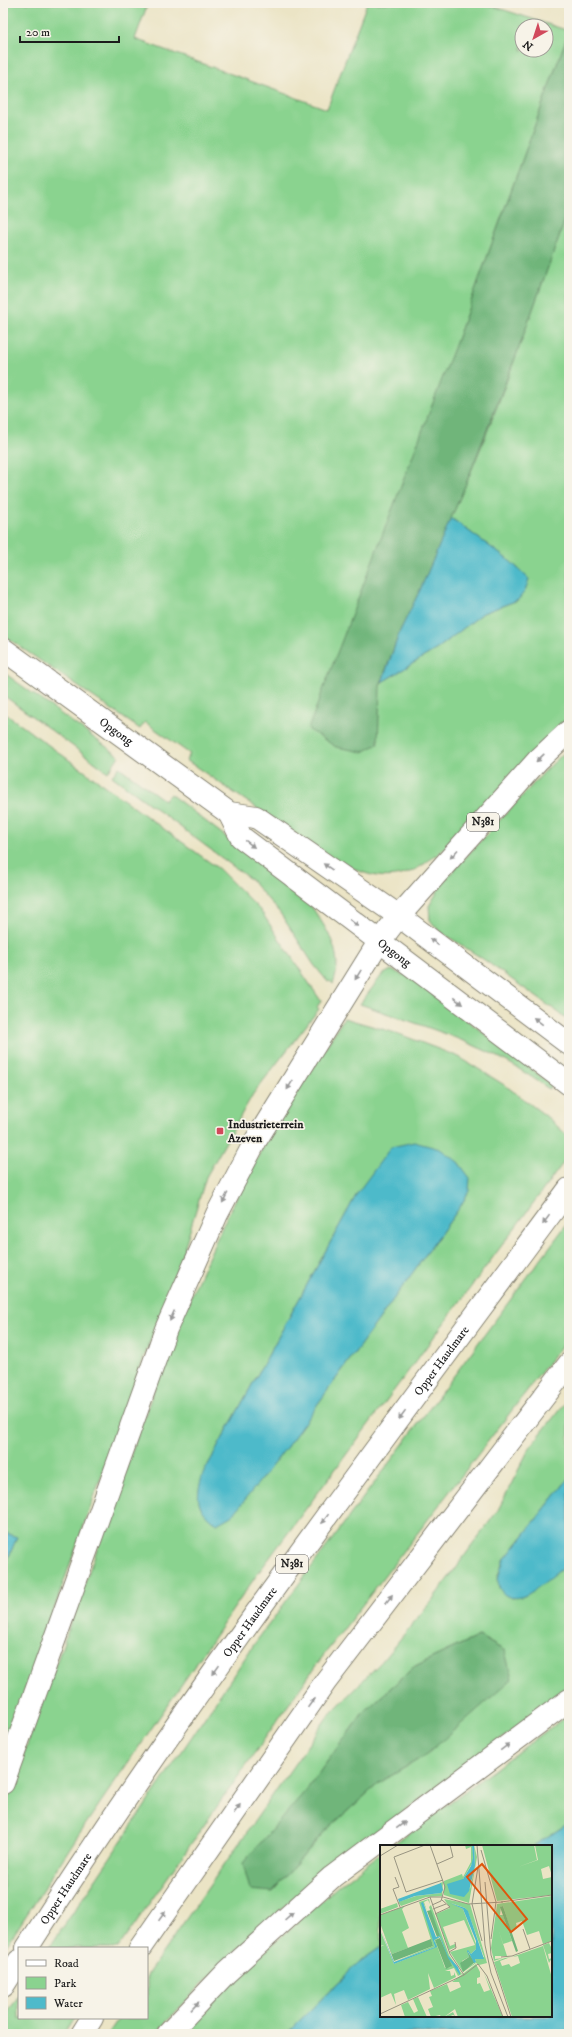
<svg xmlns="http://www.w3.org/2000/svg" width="572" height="2037" viewBox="0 0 572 2037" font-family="'IM FELL DW Pica',serif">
	<rect width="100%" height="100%" fill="#f7f3e8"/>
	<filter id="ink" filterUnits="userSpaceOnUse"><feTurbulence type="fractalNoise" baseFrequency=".025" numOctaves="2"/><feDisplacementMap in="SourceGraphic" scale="8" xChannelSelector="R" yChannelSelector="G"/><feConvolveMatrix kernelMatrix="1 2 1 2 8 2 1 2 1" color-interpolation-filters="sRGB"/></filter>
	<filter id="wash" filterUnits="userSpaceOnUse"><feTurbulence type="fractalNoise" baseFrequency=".012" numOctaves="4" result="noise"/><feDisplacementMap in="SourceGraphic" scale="16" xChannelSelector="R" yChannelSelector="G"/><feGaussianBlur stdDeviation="0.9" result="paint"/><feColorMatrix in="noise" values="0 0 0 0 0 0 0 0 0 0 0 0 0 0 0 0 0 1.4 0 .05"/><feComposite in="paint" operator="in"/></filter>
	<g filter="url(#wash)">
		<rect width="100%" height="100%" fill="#ebe4c5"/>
		<g fill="#8ad38f" stroke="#537856" fill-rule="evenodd">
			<path d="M3 3H148L135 39 327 109 367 3H483L569 31 457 340 380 686 382 682 437 649 483 613 518 600 529 579 511 562 451 518C496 418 531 313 569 209V718L524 763 437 856 435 855C409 880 380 883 349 866L347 868 342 866 186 760 190 754 145 722 140 729 3 635ZM522 26H546V50H522Z"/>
			<path d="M3 672 119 756 108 772 3 695Z"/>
			<path d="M3 712 219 869 260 910 321 1001 317 1007 319 1009 253 1094 206 1177 180 1262 137 1376 3 1753V1585L6 1564 16 1538 3 1532Z"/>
			<path d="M569 748V1020L483 959 438 930 430 920 429 906 443 882 546 770Z"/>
			<path d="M119 767 164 800 170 794 310 901 312 905 311 906C327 929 345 955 333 984L330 981 328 982 314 965 280 913 250 879 112 776Z"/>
			<path d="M391 970 403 975 405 973 552 1085 549 1089C529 1075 508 1061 486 1051 446 1032 402 1019 360 1004L382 975Z"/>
			<path d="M344 1018 399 1034 459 1057 506 1086 546 1116 569 1137V1155L256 1576 77 1837 3 1951V1812L175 1331 228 1214 264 1145ZM458 1162C473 1183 473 1185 460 1207L286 1448 203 1474 358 1192Z"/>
			<path d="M569 1221V1336L317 1664 118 1948H49L255 1643Z"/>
			<path d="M569 1398V1478L504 1560 498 1575 499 1588 511 1598 524 1596 569 1563V1689L325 1870 221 1964 155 2034H108L119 2018H147V1975L328 1716 382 1661 433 1599 498 1510 530 1447ZM479 1636 505 1651 426 1755 379 1783 325 1831 272 1892 307 1789 363 1713 415 1666Z"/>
			<path d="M569 1714V1823L533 1846H391Z"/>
			<path d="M381 1853V1947L358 1963 286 2034H183L234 1979 338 1886Z"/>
			<path d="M19 1995V2018H74L64 2034H3V2020Z"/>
		</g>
		<g fill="#6fb57a" stroke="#46684b">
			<path d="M569 31V209L517 353 465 486 421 588 400 631 380 686 378 744 363 752 336 747 308 729 457 340Z"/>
			<path d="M479 1636 505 1651 512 1679 426 1755 379 1783 325 1831 272 1892 250 1890 243 1863 307 1789 363 1713 415 1666Z"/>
		</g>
		<g fill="#4ebaca" stroke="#356b73">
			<path d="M451 518 511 562 529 579 525 591 518 600 483 613 437 649 382 682 400 631 421 588Z"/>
			<path d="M414 1142 440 1149 458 1162 470 1178 469 1191 460 1207 286 1448 233 1515 217 1524C196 1509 195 1498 203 1474L358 1192 391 1147Z"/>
			<path d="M569 1478V1563C557 1572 536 1591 524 1596 508 1602 495 1592 499 1575 500 1570 502 1565 504 1560Z"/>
			<path d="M3 1532 17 1537 6 1564 3 1585Z"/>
			<path d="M569 1823V2034H286L358 1963 381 1947V2016H551V1846H533Z"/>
		</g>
	</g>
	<g filter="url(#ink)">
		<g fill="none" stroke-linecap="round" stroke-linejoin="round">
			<defs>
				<g id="major">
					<path id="s1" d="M3 649 229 813 256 817 399 916 569 1044"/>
					<path id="s2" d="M229 813 241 837 569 1084"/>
				</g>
				<g id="highway">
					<path d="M3 1783 166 1329 217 1214 256 1140 379 942 399 916 538 760 569 731"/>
					<path id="s3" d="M27 1948C195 1686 384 1439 569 1189"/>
					<path d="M140 1948 326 1681 569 1364"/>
					<path d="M3 1986 19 1961"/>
					<path d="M82 2034 92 2018"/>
					<path d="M168 2034 227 1972 332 1877 569 1700"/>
				</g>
			</defs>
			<use href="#major" stroke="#848070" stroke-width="24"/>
			<use href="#highway" stroke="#848070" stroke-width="24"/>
			<use href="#major" stroke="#fff" stroke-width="22"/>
			<use href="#highway" stroke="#fff" stroke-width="22"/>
		</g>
		<defs><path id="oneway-solid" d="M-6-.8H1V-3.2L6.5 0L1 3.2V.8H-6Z"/></defs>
		<g fill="#999">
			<use href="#oneway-solid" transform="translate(540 758) rotate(136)"/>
			<use href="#oneway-solid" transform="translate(250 844) rotate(37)"/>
			<use href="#oneway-solid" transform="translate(454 854) rotate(132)"/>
			<use href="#oneway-solid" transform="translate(328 867) rotate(-145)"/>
			<use href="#oneway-solid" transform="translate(354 923) rotate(37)"/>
			<use href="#oneway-solid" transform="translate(434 942) rotate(-143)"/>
			<use href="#oneway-solid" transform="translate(358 975) rotate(122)"/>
			<use href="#oneway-solid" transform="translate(458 1001) rotate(37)"/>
			<use href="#oneway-solid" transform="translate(538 1021) rotate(-143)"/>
			<use href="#oneway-solid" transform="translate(290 1085) rotate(122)"/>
			<use href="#oneway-solid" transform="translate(225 1198) rotate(118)"/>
			<use href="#oneway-solid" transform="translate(546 1220) rotate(126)"/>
			<use href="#oneway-solid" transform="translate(172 1316) rotate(114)"/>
			<use href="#oneway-solid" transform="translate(402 1415) rotate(126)"/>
			<use href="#oneway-solid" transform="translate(325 1519) rotate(126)"/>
			<use href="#oneway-solid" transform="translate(389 1599) rotate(-53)"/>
			<use href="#oneway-solid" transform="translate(216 1670) rotate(125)"/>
			<use href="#oneway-solid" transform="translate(311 1703) rotate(-55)"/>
			<use href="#oneway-solid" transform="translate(505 1747) rotate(-37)"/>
			<use href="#oneway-solid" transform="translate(237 1809) rotate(-55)"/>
			<use href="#oneway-solid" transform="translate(401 1825) rotate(-37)"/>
			<use href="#oneway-solid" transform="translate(162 1916) rotate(-55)"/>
			<use href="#oneway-solid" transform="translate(289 1916) rotate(-42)"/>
			<use href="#oneway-solid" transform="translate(195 2006) rotate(-47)"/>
		</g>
	</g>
	<rect fill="#d1495b" stroke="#f7f3e8" stroke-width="1.5" x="216" y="1127" width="8" height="8" rx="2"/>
	<g text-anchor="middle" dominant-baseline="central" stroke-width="3.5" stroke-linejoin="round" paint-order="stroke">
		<g fill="#f7f3e8" stroke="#5e5c59" stroke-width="1">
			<rect x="467" y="813" width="32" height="18" rx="3"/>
			<rect x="276" y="1555" width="32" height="18" rx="3"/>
		</g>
		<g font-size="11" font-weight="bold" fill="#1c1c1c">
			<text x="483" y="822">N381</text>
			<text x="292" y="1564">N381</text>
		</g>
		<g font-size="12" fill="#1c1c1c" stroke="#f7f3e8">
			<text stroke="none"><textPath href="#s1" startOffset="140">Opgong</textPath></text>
			<text stroke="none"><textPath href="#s2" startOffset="219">Opgong</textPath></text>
			<text stroke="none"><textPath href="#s3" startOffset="719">Opper Haudmare</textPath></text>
			<text stroke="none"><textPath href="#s3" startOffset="395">Opper Haudmare</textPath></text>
			<text stroke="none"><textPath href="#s3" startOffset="71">Opper Haudmare</textPath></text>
		</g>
		<g font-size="12" font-weight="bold" fill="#1c1c1c" stroke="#f7f3e8" text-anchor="start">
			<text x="228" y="1124">Industrieterrein<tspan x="228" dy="14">Azeven</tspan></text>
		</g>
	</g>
	<g transform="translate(380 1845)">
		<rect width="172" height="172" fill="#ebe4c5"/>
		<path d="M85 0H92L93 8V17L83 34 90 44 95 21 94 0 97 12 89 58 64 50V36L82 29 83 32 91 17V2L86 4ZM102 0H154L157 15 138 22 158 15 155 0H172V31L169 21 161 24 163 34 172 32V50L117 56ZM63 37 62 51 46 52 21 61 18 57 36 51 61 48 60 38ZM172 51V96L163 99 159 86 147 90 142 76 136 78 137 83 131 86 123 61 121 62 120 70H123L132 96 123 99 118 83 127 111H115V114L123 113 114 116 111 103 117 59ZM49 54 50 59 48 55 44 57 47 66 43 57 55 102 14 117 53 101 39 57ZM64 54 90 59 107 118 99 120 96 118 83 127 70 107 95 100 84 75 63 82 70 101 75 99 76 102 69 105 56 69 70 63ZM71 58 85 63 88 67 104 112 95 114 96 117 83 126 82 116 89 112 87 106 91 109 96 104V99L83 64ZM17 58 18 62 0 69V64ZM51 60 69 110 82 129 78 131 74 123 65 126H70L71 131 74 130V127L76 132 54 143 48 128 50 144 28 155 24 145 14 149 16 160 11 148 0 153V102L4 100 0 101V85L14 119 56 102 54 94 60 92 55 95 65 123 71 122 49 62ZM25 61 22 64 29 83 22 87 28 103 12 109 0 78V70ZM169 98 172 104V108L168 109 169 114 172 113 169 118 163 100ZM163 101 172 133V172H132L114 117 125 113 131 112 120 116 122 121 129 119 131 122 140 118 138 111 132 112ZM96 119 100 127V132L97 133V139L100 138 104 147 110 145 104 128 123 172H78L75 164 64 172 73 167 75 171 73 170 68 172H61L60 170 51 172 48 164 53 162 49 152 52 151 50 146 67 139 70 147 81 142 79 137H72ZM38 152 47 172H25L21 160 28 157 34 168 38 166 33 154Z" fill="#8ad38f" fill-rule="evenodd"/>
		<path d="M123 61 138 106 136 107 120 62ZM51 65 60 91 57 92 47 66ZM0 78 12 109 51 94 53 101 14 116ZM60 93 72 121 66 124 55 95ZM87 106 95 117 83 127 80 118 89 112Z" fill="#6fb57a"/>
		<path d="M92 0H94L95 21 89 46 84 52 70 49 67 39 83 34 91 21 93 13ZM61 38 63 45 61 48 35 51 19 57 18 54ZM43 57 56 92 60 91 51 67 68 111 78 122 80 128V130L68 113 60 92 54 95 57 102 14 119 0 83 14 117 55 102 41 58ZM70 58 85 63 88 66 104 114H95L96 117 94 118 88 106 89 112 87 106 88 105 91 109 96 104V96L83 64Z" fill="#4ebaca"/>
		<path fill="none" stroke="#989481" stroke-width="1" d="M45 0 14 12 26 47 63 35M50 0 65 42 61 56 52 60M97 0 105 100 111 128 128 172M101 5 116 57 111 94M0 11 18 0M57 19 73 12 70 0M98 22 92 59 102 96M15 32 19 42 13 44 20 62M105 37 111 110 131 172M121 57 172 50M53 64 66 59M55 69 70 62 62 55M0 70 50 52M143 84 150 104M69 107 76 103 75 97M121 112 132 111 172 96M84 130 98 119 107 131 123 172M0 169 84 130 70 109 50 52H63L88 59 123 57"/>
		<path fill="#de560d" fill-opacity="0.15" stroke="#de560d" stroke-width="2" d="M102 19 147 74 131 87 87 32Z"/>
		<rect width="172" height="172" fill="none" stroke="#1c1c1c" stroke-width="2"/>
	</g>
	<rect width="572" height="2037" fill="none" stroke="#f7f3e8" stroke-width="16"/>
	<rect x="18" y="1947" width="130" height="72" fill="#f7f3e8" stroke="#9f9d96"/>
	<rect x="26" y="1960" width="20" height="6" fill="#ffffff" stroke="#9f9d96"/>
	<text x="54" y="1967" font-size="12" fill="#1c1c1c">Road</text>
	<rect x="26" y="1977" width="20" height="12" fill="#8ad38f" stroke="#9f9d96"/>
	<text x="54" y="1987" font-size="12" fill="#1c1c1c">Park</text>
	<rect x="26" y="1997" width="20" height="12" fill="#4ebaca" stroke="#9f9d96"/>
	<text x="54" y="2007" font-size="12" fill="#1c1c1c">Water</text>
	<g transform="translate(534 38) rotate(219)"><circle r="19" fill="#f7f3e8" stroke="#9f9d96"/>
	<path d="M0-3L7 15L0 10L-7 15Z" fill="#d1495b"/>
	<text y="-6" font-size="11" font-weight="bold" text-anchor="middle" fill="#1c1c1c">N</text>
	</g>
	<path d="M20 36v6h99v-6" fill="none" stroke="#1c1c1c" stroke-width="2"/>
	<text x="26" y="36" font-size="12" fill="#1c1c1c" stroke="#f7f3e8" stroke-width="3" paint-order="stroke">20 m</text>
</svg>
